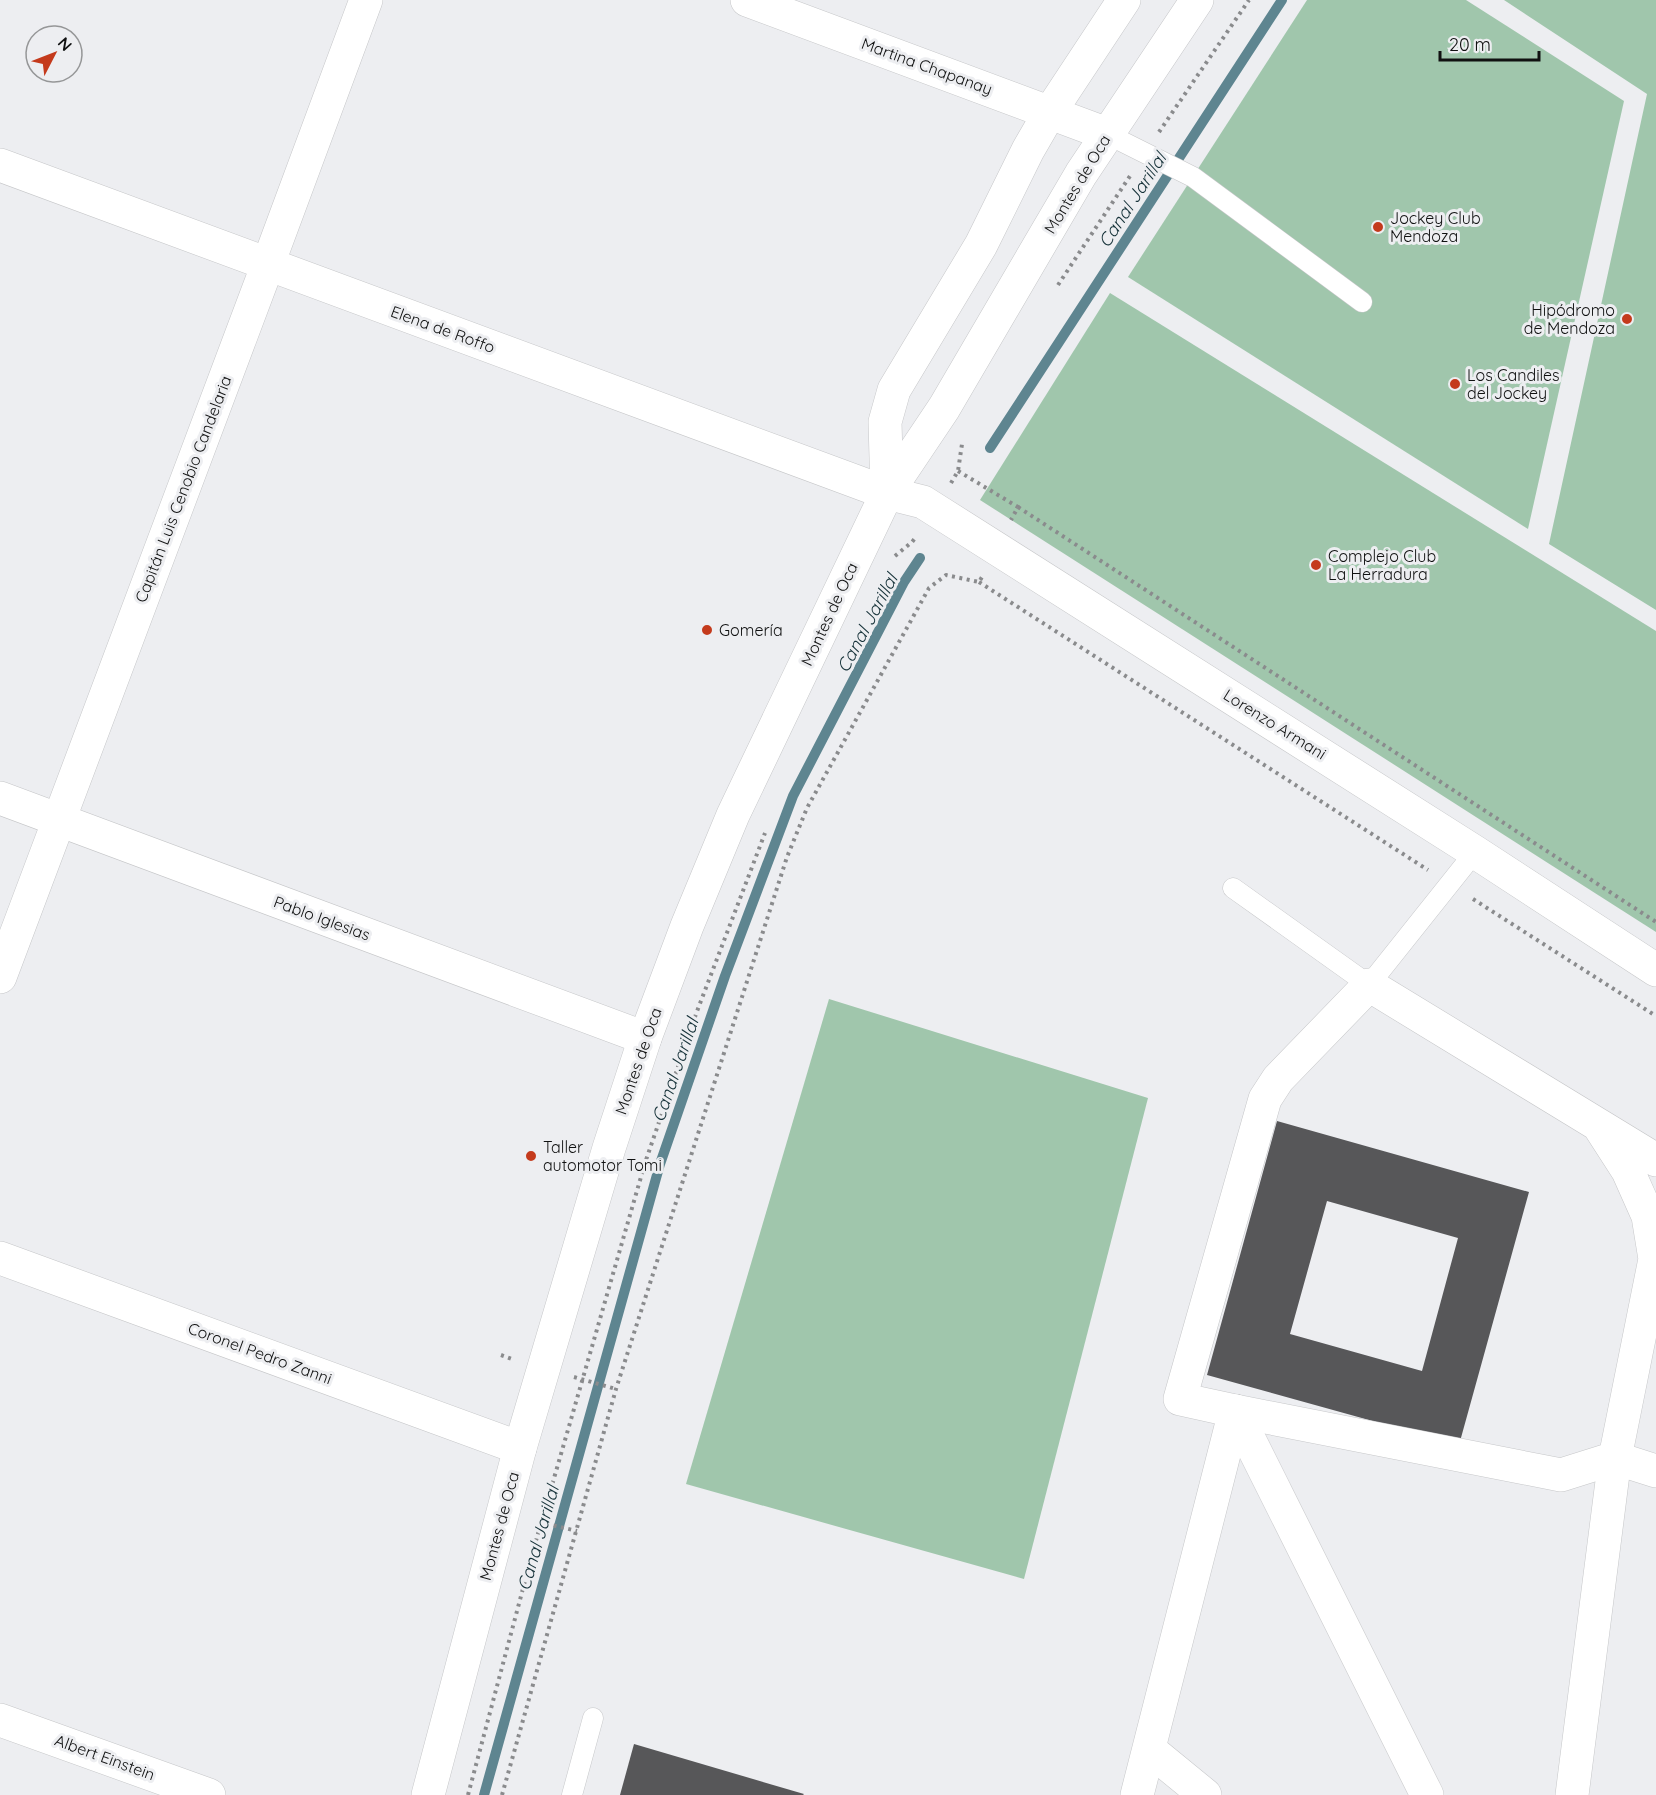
<svg xmlns="http://www.w3.org/2000/svg" width="1656" height="1795" viewBox="0 0 1656 1795" font-family="Quicksand,sans-serif">
	<rect width="100%" height="100%" fill="#edeef1"/>
	<g fill="#a0c6ac">
		<path d="M1307 0H1466L1624 101 1528 529 1128 277Z"/>
		<path d="M1504 0H1656V610L1549 544 1647 94Z"/>
		<path d="M1110 293 1656 631V932L980 500Z"/>
		<path d="M829 999 1148 1098 1024 1579 686 1484Z"/>
	</g>
	<g fill="none" stroke-linecap="round" stroke-linejoin="round">
		<g stroke="#5e8590" stroke-width="10">
			<path d="M990 448 1282 0"/>
			<path d="M484 1795 660 1164 725 976 793 796 904 582 920 558"/>
		</g>
	</g>
	<g fill="#575759" fill-rule="evenodd">
		<path d="M1277 1121 1529 1192 1459 1445 1207 1375ZM1327 1201 1458 1238 1422 1371 1290 1334Z"/>
		<path d="M634 1744 804 1794 803 1795H620Z"/>
	</g>
	<g fill="none" stroke-linecap="round" stroke-linejoin="round">
		<defs>
			<g id="lane">
				<path d="M1107 134 1193 177 1362 302"/>
				<path d="M1233 888 1369 985 1475 852"/>
				<path d="M572 1795 593 1718"/>
			</g>
			<g id="street">
				<path d="M747 0 1107 134"/>
				<path d="M0 798 645 1038"/>
				<path d="M0 977 268 264 366 0"/>
				<path d="M1599 1126 1628 1171 1648 1216 1655 1259 1615 1458 1561 1475 1235 1411 1180 1399 1265 1099 1278 1079 1369 985 1656 1160"/>
				<path d="M0 1258 520 1448"/>
				<path d="M1235 1411 1427 1795"/>
				<path d="M0 1720 209 1795"/>
				<path d="M1150 1750 1205 1795"/>
				<path d="M1137 1795 1235 1411"/>
				<path d="M1572 1795 1615 1458 1656 1471"/>
			</g>
			<g id="secondary">
				<path d="M0 165 887 493 923 502 1475 852 1656 970"/>
				<path d="M887 493 885 422 894 390 981 245 1028 150 1050 112 1124 0"/>
				<path d="M428 1795 520 1448 609 1148 645 1038 687 926 733 815 887 493 944 408 1081 174 1197 0"/>
			</g>
		</defs>
		<use href="#lane" stroke="#c6c7c9" stroke-width="21"/>
		<use href="#street" stroke="#c6c7c9" stroke-width="34"/>
		<use href="#secondary" stroke="#c6c7c9" stroke-width="34"/>
		<g stroke="#8a8b8d" stroke-width="4" stroke-dasharray="3 4.5" stroke-linecap="butt">
			<path d="M1159 132 1249 0"/>
			<path d="M1058 285 1130 176"/>
			<path d="M958 471 1018 507 1011 520"/>
			<path d="M951 483 958 471 962 444"/>
			<path d="M1018 507 1656 922"/>
			<path d="M895 556 912 542 916 537"/>
			<path d="M979 582 1428 870"/>
			<path d="M1473 899 1656 1016"/>
			<path d="M501 1355 512 1359"/>
			<path d="M574 1377 616 1389"/>
			<path d="M539 1522 577 1531"/>
			<path d="M468 1795 533 1551 645 1163 696 1014 765 833"/>
			<path d="M502 1795 616 1389 787 857 807 808 929 588 946 575 979 582 982 577"/>
		</g>
		<use href="#lane" stroke="#fff" stroke-width="20"/>
		<use href="#street" stroke="#fff" stroke-width="33"/>
		<use href="#secondary" stroke="#fff" stroke-width="33"/>
	</g>
	<g fill="#c43a1c" stroke="#edeef1" stroke-width="2">
		<circle cx="1378" cy="227" r="6"/>
		<circle cx="1627" cy="319" r="6"/>
		<circle cx="1455" cy="384" r="6"/>
		<circle cx="1316" cy="565" r="6"/>
		<circle cx="707" cy="630" r="6"/>
		<circle cx="531" cy="1156" r="6"/>
	</g>
	<g text-anchor="middle" dominant-baseline="central" stroke-width="6" stroke-linejoin="round" paint-order="stroke">
		<g font-size="16" fill="#101111" stroke="#edeef1">
			<text transform="translate(927 66) rotate(20)">Martina Chapanay</text>
			<text transform="translate(1077 184) rotate(-59)">Montes de Oca</text>
			<text transform="translate(443 329) rotate(20)">Elena de Roffo</text>
			<text transform="translate(183 489) rotate(-69)">Capitán Luis Cenobio Candelaria</text>
			<text transform="translate(829 614) rotate(-65)">Montes de Oca</text>
			<text transform="translate(1275 724) rotate(32)">Lorenzo Armani</text>
			<text transform="translate(322 918) rotate(20)">Pablo Iglesias</text>
			<text transform="translate(638 1061) rotate(-71)">Montes de Oca</text>
			<text transform="translate(260 1353) rotate(20)">Coronel Pedro Zanni</text>
			<text transform="translate(499 1526) rotate(-75)">Montes de Oca</text>
			<text transform="translate(105 1757) rotate(20)">Albert Einstein</text>
		</g>
		<g font-size="16" fill="#101111" stroke="#edeef1" text-anchor="start">
			<text x="1390" y="218">Jockey Club<tspan x="1390" dy="18">Mendoza</tspan></text>
			<text x="1615" y="310" text-anchor="end">Hipódromo<tspan x="1615" dy="18">de Mendoza</tspan></text>
			<text x="1467" y="375">Los Candiles<tspan x="1467" dy="18">del Jockey</tspan></text>
			<text x="1328" y="556">Complejo Club<tspan x="1328" dy="18">La Herradura</tspan></text>
			<text x="719" y="630">Gomería</text>
			<text x="543" y="1147">Taller<tspan x="543" dy="18">automotor Tomi</tspan></text>
		</g>
		<g font-size="18" font-style="italic" fill="#153138" stroke="#edeef1">
			<text transform="translate(1132 200) rotate(-57)">Canal Jarillal</text>
			<text transform="translate(867 623) rotate(-62)">Canal Jarillal</text>
			<text transform="translate(675 1070) rotate(-71)">Canal Jarillal</text>
			<text transform="translate(538 1538) rotate(-74)">Canal Jarillal</text>
		</g>
	</g>
	<g transform="translate(54 54) rotate(48)"><circle r="28" fill="#edeef1" stroke="#959697" stroke-width="1.5"/>
	<path d="M0-4.5L10 22L0 15L-10 22Z" fill="#c43a1c"/>
	<text y="-9" font-size="16" font-weight="bold" text-anchor="middle" fill="#101111">N</text>
	</g>
	<path d="M1440 51v9h99v-9" fill="none" stroke="#101111" stroke-width="3"/>
	<text x="1449" y="51" font-size="18" fill="#101111" stroke="#edeef1" stroke-width="4.5" paint-order="stroke">20 m</text>
</svg>
